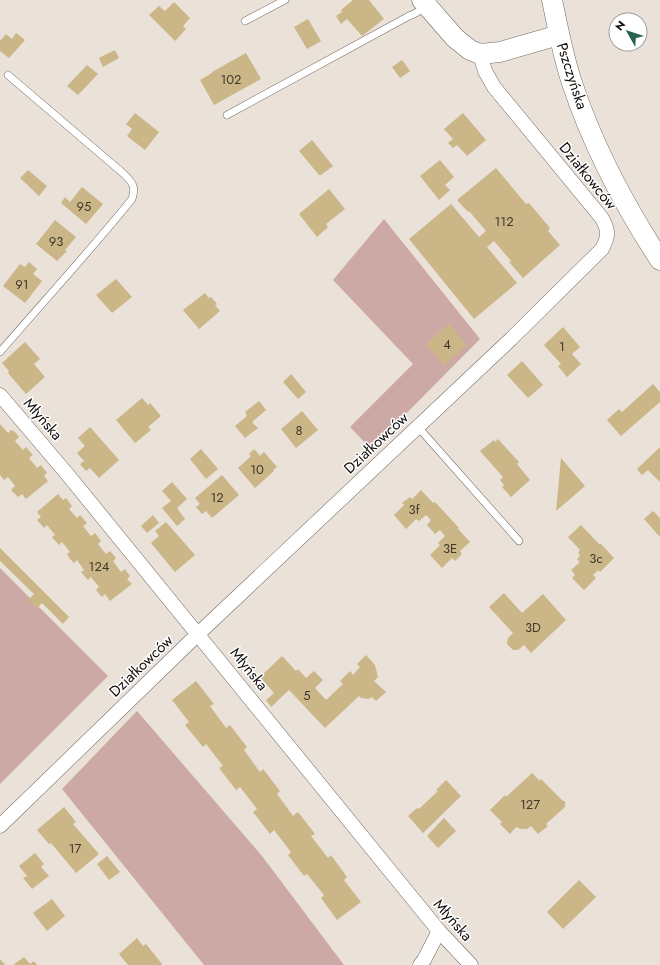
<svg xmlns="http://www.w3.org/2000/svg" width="660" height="965" viewBox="0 0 660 965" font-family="Jost,sans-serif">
	<rect width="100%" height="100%" fill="#eae1d8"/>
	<g fill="#cda9a5">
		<path d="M384 219 480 339 371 449 350 427 413 364 333 280Z"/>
		<path d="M0 568 108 676 0 784Z"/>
		<path d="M137 711 262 856 344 965H204L62 789Z"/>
	</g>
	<g fill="#cbb688">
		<path d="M353 0H369L384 19 362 36 347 19 341 24 336 16 342 12 341 10Z"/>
		<path d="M174 2 190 18 183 26 186 29 175 41 149 15 159 6 165 11Z"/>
		<path d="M308 19 321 41 307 49 294 27Z"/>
		<path d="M16 33 25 40 9 58 0 51V41L6 34 12 39Z"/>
		<path d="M115 50 119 58 103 67 99 58Z"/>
		<path d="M246 53 261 79 214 105 200 80 212 73V72Z"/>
		<path d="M402 60 410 71 400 78 392 67Z"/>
		<path d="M87 65 98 74 78 95 67 86Z"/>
		<path d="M135 113 159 132 145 150 127 136 132 129 126 124Z"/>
		<path d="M463 113 486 140 467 156 457 145 453 148 448 143 453 139 444 129Z"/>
		<path d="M312 140 333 166 321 175H319L299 151Z"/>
		<path d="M440 160 454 177 445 185 450 190 439 200 420 176Z"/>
		<path d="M496 168 526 204 529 203 550 228 548 231 560 245 523 278 509 262 511 261 494 241 487 247 517 283 474 319 409 239 451 204 479 237 486 231 469 211 468 212 457 200Z"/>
		<path d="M28 170 47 186 39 196 20 178Z"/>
		<path d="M82 187 103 204 86 224 61 203 65 197 70 202Z"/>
		<path d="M329 189 345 209 326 224 328 227 317 237 299 214Z"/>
		<path d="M55 220 76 237 65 250 67 251 57 261 36 244Z"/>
		<path d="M29 262 37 269 33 274 42 281 25 303 3 286 20 264 25 267Z"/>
		<path d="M116 279 132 297 112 313 96 295Z"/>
		<path d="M205 293 209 298 211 297 217 304 215 305 220 311 199 329 183 310Z"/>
		<path d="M449 324 467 345 444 365 426 344Z"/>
		<path d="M563 327 580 347 572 354 581 364 567 377 558 366 561 364 544 345Z"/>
		<path d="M25 342 40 359 34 364 45 377 26 394 8 373 9 371 2 363Z"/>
		<path d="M522 361 543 385 528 398 507 375Z"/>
		<path d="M291 374 306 392 298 399 283 382Z"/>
		<path d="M653 384 660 392V402L621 436 607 420 619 409 622 412Z"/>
		<path d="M142 398 148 405 150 403 161 416 148 427 151 430 135 443 116 420Z"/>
		<path d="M259 401 266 410 252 422 258 428 245 438 235 426 247 416 245 412Z"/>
		<path d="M302 411 318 430 296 448 281 429Z"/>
		<path d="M0 424 8 433 11 430 15 432 19 437 15 441 23 450 26 447 33 455 29 458 37 468 41 465 47 473 44 476 48 481 26 499 22 494 18 497 11 490 15 486 8 477 4 480 0 475Z"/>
		<path d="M90 427 119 460 99 478 90 468 86 471 80 464 84 461 77 453 85 446 78 438Z"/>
		<path d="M498 439 519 462 517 464 530 480 511 497 502 487 504 485 500 480 503 477 480 451 494 440 495 442Z"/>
		<path d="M660 447V482L648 470 642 475 637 469Z"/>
		<path d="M201 449 218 469 206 479 190 459Z"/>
		<path d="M254 449 260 456 264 452 277 467 273 470 274 471 255 488 238 468 251 456 249 454Z"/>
		<path d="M561 458 585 486 556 511Z"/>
		<path d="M222 475 239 495 212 518 206 511 202 514 196 507 200 504 195 498Z"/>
		<path d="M172 482 187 499 177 508 185 519 177 526 162 508 171 501 162 491Z"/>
		<path d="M421 490 433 503 435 502 459 528 458 529 470 542 460 551 462 554 455 561 452 558 442 568 430 555 440 545 438 543 445 536 440 530 435 534 427 525 431 520 426 515 419 521 416 519 406 529 394 515 404 505 402 503 410 497 412 499Z"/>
		<path d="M58 494 63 500 66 498 72 506 69 509 77 518 80 515 87 523 83 526 91 536 95 533 101 541 98 544 106 554 110 551 116 558 113 561 121 572 125 569 130 576 127 579 132 584 110 601 105 594 102 597 96 590 99 587 91 577 88 580 81 572 84 570 77 560 74 563 70 559 67 554 70 552 62 542 59 545 52 537 55 535 47 525 44 528 37 520 41 517 37 512Z"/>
		<path d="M653 511 660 518V535L659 536 644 519Z"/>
		<path d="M153 515 159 523 147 533 141 526Z"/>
		<path d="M166 522 195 555 175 572 151 543 159 536 155 531Z"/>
		<path d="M581 525 599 544H601L614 558 600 572 598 570 593 575 596 578 584 590 572 578 575 575 571 570 580 562 577 559 579 557 580 555 578 553 580 550 568 537Z"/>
		<path d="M0 548 69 617 63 624 42 603 37 608 28 600 34 594 0 561Z"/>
		<path d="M504 593 522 613 543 594 566 620 531 653 524 645 518 650H513L507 644 508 638 513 633 489 607Z"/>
		<path d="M366 655 375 665 378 677 374 681 386 692 376 701 372 697 369 699 361 698 359 696 325 728 289 690 271 707 266 700 274 693 260 677 282 656 296 671 298 669 306 678 314 671 323 680 315 688 326 700 343 684 340 681 350 671 353 675 360 667 357 664Z"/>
		<path d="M196 681 214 704 210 706 226 728 230 725 247 747 244 750 260 772 263 769 280 791 277 794 293 816 298 812 315 834 311 836 328 858 331 855 347 877 344 880 361 902 337 920 321 898 324 895 307 874 304 876 288 855 291 852 274 830 270 834 253 812 257 809 240 787 236 790 219 768 223 766 206 744 203 747 185 725 189 722 172 700Z"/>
		<path d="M532 773 540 781 541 779 563 801H565V807L546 824 548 826 538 834 531 826 527 829H521L516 827 510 834 500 824 502 822 490 810 505 795 506 797Z"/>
		<path d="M446 780 461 796 423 833 408 816 417 808 419 809 420 808 438 791 436 790Z"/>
		<path d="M64 807 76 822 73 824 99 854 76 873 51 843 49 844 37 830Z"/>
		<path d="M444 818 456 831 438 848 427 836Z"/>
		<path d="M35 853 44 864 41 867 49 876 32 889 23 878 27 876 19 866Z"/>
		<path d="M107 856 120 872 109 880 97 864Z"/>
		<path d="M579 880 596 897 563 929 547 912Z"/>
		<path d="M52 899 65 916 47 931 33 913Z"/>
		<path d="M137 938 143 946 146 944 162 964 161 965H128L119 954Z"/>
		<path d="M24 957 30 964 34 961 37 965H13Z"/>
		<path d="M0 959 5 965H0Z"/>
	</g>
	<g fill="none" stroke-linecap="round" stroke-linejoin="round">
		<defs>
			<g id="lane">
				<path d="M245 21 285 0"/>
				<path d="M227 115 409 16 414 14 426 7"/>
				<path d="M0 352C44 301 90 251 132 199 136 187 133 183 124 174L8 75"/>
				<path d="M418 427 519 541"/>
			</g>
			<g id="street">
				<path d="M0 395 68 475 439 931 471 965"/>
				<path d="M0 826 198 634 511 339 602 249C609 236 609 230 601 217L494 87 485 71 480 54"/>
				<path d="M420 965 424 960 439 931"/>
			</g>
			<g id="secondary">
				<path d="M422 0 455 38 470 50 480 54 500 52 559 35"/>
				<path d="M552 0C558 28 563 56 572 83 593 146 624 205 660 260"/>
			</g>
		</defs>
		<use href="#lane" stroke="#706860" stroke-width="8"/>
		<use href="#street" stroke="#706860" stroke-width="15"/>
		<use href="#secondary" stroke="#706860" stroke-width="21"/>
		<use href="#lane" stroke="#fff" stroke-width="7"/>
		<use href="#street" stroke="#fff" stroke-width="14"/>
		<use href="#secondary" stroke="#fff" stroke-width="20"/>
	</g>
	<g text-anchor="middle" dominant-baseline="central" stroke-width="3" stroke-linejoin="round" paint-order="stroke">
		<g font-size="13" fill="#3f372a">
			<text x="231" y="79">102</text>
			<text x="84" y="206">95</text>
			<text x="504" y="221">112</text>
			<text x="56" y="241">93</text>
			<text x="22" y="284">91</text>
			<text x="447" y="344">4</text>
			<text x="562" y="346">1</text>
			<text x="299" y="430">8</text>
			<text x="257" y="469">10</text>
			<text x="217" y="497">12</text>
			<text x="414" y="509">3f</text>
			<text x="450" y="548">3E</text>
			<text x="596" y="558">3c</text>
			<text x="99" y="566">124</text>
			<text x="533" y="627">3D</text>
			<text x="307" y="695">5</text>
			<text x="530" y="804">127</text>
			<text x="75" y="848">17</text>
		</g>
		<g font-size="15" fill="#100d0a" stroke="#fff">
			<text transform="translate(572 76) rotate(72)">Pszczyńska</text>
			<text transform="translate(588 176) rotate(51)">Działkowców</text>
			<text transform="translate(43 419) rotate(49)">Młyńska</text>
			<text transform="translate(376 443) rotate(-43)">Działkowców</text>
			<text transform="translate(141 666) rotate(-44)">Działkowców</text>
			<text transform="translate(249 669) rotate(51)">Młyńska</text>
			<text transform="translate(453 920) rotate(49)">Młyńska</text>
		</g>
	</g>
	<g transform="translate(628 32) rotate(309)"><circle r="19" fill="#ffffff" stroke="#9f9e9d"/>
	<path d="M0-3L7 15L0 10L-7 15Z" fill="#28634d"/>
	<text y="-6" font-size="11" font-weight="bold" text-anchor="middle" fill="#100d0a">N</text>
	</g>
</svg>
